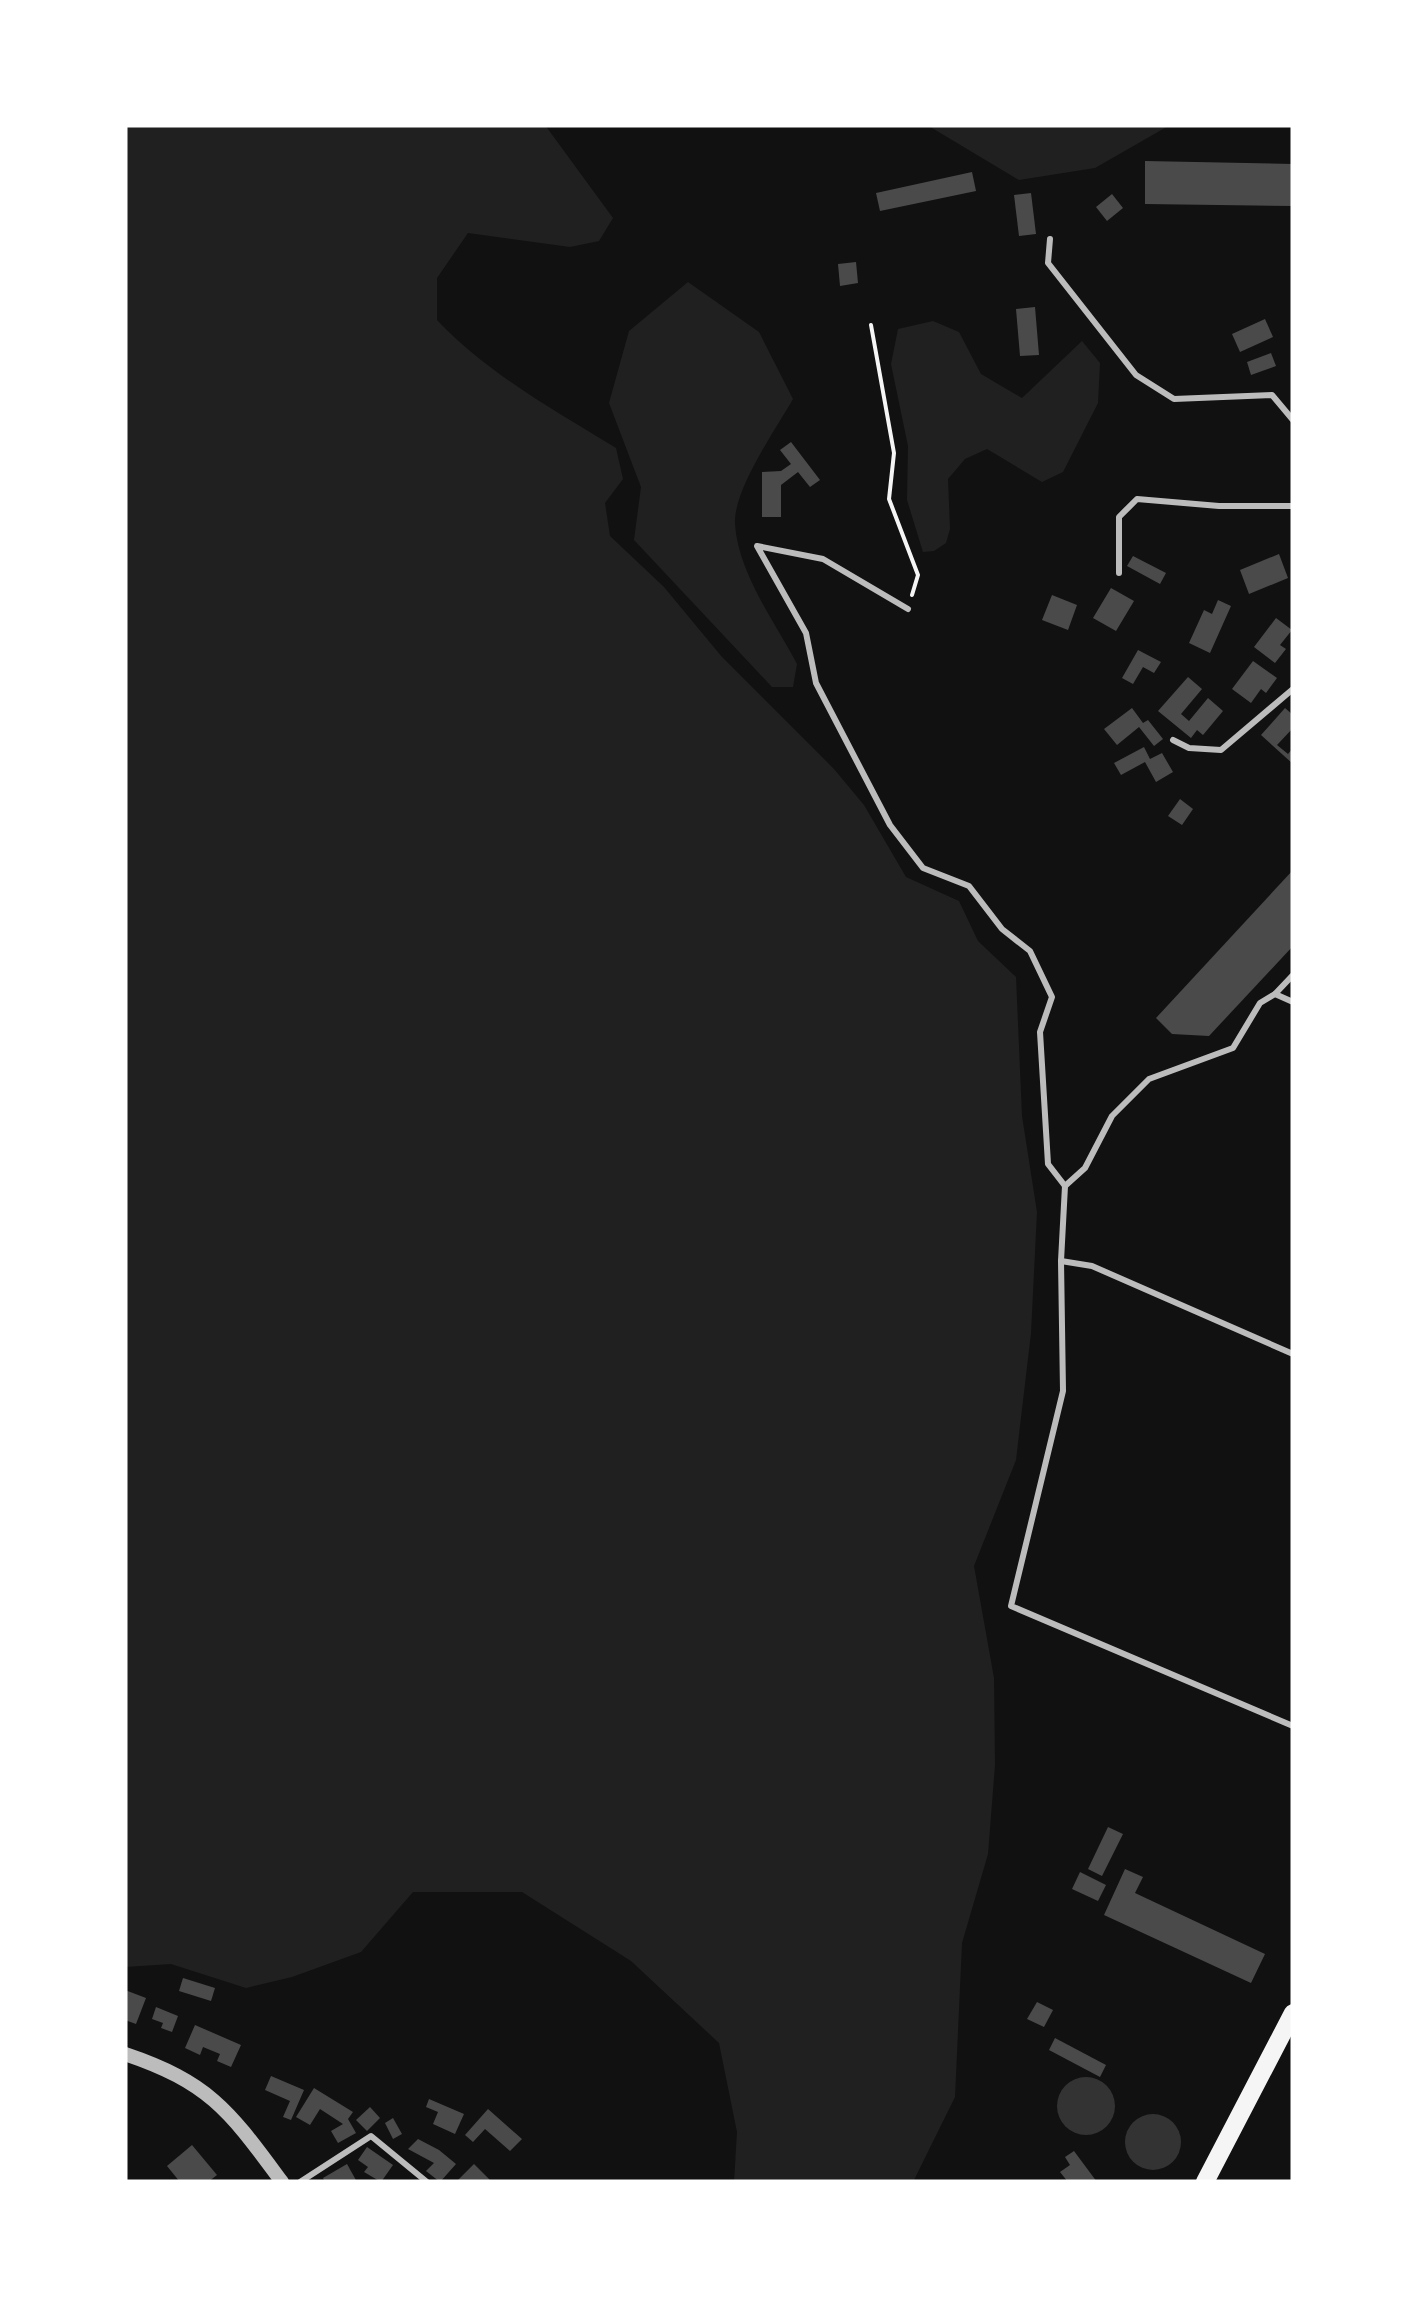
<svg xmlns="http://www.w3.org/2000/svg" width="1418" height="2307" viewBox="0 0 1418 2307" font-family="'PT Serif',serif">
	<rect width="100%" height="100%" fill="#111"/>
	<g fill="#202020">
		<path d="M125 125H545L613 218 599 241 570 247 468 233 437 278V320C487 373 554 410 616 448L623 479 605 503 610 536 664 587 722 657 834 769 864 805 906 877 959 901 978 941 1016 977 1022 1116 1037 1212 1031 1333 1016 1460 974 1566 994 1678 995 1765 988 1854 962 1943 955 2097 913 2182H734L737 2132 719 2043 631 1961 522 1892H413L361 1952 292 1977 246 1988 171 1964 125 1967Z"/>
		<path d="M927 125H1170L1095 168 1019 180Z"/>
		<path d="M688 282 759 332 793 399C776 429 733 490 735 524 738 573 775 622 797 664L793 687H772L634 540 641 487 609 403 629 331Z"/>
		<path d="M933 321 959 332 981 374 1022 398 1082 341 1100 363 1098 403 1063 472 1042 482 987 449 965 459 948 479 950 529 946 543 934 551 923 552 907 500 908 446 891 364 898 329Z"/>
	</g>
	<g fill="#333">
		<circle cx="1086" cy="2106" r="29"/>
		<circle cx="1153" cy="2142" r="28"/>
	</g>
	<g fill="#4a4a4a">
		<path d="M1145 161 1293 164V206L1145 204Z"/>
		<path d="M972 172 976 191 880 211 876 193Z"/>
		<path d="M1031 193 1036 234 1019 236 1014 195Z"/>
		<path d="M1112 194 1123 208 1107 221 1096 207Z"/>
		<path d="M856 262 858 283 840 286 838 264Z"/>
		<path d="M1035 307 1039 355 1020 356 1016 309Z"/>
		<path d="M1265 319 1273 337 1240 352 1232 334Z"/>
		<path d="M1271 353 1276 366 1251 375 1247 362Z"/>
		<path d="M791 442 820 480 810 487 798 472 781 485V517H762V472L781 471 791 464 780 450Z"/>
		<path d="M1279 554 1288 578 1249 594 1240 570Z"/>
		<path d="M1133 556 1166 573 1160 584 1127 566Z"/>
		<path d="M1111 588 1134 601 1116 631 1093 618Z"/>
		<path d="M1052 595 1077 605 1068 630 1042 620Z"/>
		<path d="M1218 600 1231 606 1210 653 1189 643 1204 610 1212 614Z"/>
		<path d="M1276 618 1292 630 1280 645 1286 649 1275 663 1254 647Z"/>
		<path d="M1138 650 1161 662 1154 673 1143 667 1133 684 1122 678Z"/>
		<path d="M1253 661 1277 678 1266 693 1261 689 1251 703 1232 689Z"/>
		<path d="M1188 677 1202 689 1181 714 1189 721 1208 698 1223 711 1203 735 1197 730 1191 738 1158 711Z"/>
		<path d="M1132 708 1143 723 1148 720 1163 739 1154 746 1139 727 1117 745 1104 729Z"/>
		<path d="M1285 708 1293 715V728L1277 745 1288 754 1293 748V764L1261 735Z"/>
		<path d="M1144 747 1150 759 1162 753 1173 772 1156 782 1145 762 1121 775 1114 763Z"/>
		<path d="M1180 799 1193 809 1182 825 1168 816Z"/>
		<path d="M1293 870V946L1209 1036 1172 1034 1156 1018Z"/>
		<path d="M1108 1827 1123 1834 1102 1876 1088 1869Z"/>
		<path d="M1125 1869 1143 1877 1135 1893 1265 1954 1251 1983 1104 1915Z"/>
		<path d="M1080 1872 1106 1885 1098 1901 1072 1889Z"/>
		<path d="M183 1978 215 1988 211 2001 179 1991Z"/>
		<path d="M125 1990 146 1998 136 2024 125 2020Z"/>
		<path d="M1037 2002 1053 2010 1044 2027 1027 2019Z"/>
		<path d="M156 2007 178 2016 172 2032 161 2028 163 2023 152 2019Z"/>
		<path d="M195 2025 241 2045 231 2067 217 2061 220 2054 203 2047 200 2055 185 2048Z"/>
		<path d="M1055 2038 1106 2065 1100 2077 1049 2050Z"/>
		<path d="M271 2076 304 2090 291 2120 283 2117 290 2101 265 2090Z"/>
		<path d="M314 2088 353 2112 348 2119 356 2133 338 2143 331 2131 343 2124 320 2109 310 2125 296 2117Z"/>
		<path d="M429 2099 464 2114 455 2134 433 2124 438 2112 426 2107Z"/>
		<path d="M370 2107 380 2118 367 2131 356 2120Z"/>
		<path d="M488 2109 522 2139 510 2151 485 2129 473 2142 465 2135Z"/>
		<path d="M393 2118 402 2134 393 2139 385 2123Z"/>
		<path d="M418 2139 439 2150 456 2164 440 2182 426 2171 434 2163 408 2149Z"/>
		<path d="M192 2145 217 2175 208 2182H180L167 2166Z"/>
		<path d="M367 2147 393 2165 381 2182 364 2172 368 2167 358 2160Z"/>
		<path d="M1074 2151 1097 2182H1068L1060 2172 1070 2165 1065 2157Z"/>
		<path d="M347 2164 357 2182H325L323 2178Z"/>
		<path d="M474 2164 492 2182H456Z"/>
	</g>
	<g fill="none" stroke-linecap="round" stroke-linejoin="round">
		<path stroke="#f5f5f5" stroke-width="4" d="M871 325 894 453 889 499 918 575 912 595"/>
		<g stroke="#bcbcbc" stroke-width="6">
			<path d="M1050 239 1048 263 1136 375 1174 399 1272 395 1293 420"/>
			<path d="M1119 573V517L1137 499 1219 506H1293"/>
			<path d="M908 609 823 559 757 546 806 633 816 683 890 825 923 868 969 886 1002 929 1030 951 1052 997 1040 1032 1048 1164 1065 1186 1061 1261 1063 1391 1011 1606 1293 1726"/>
			<path d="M1173 740 1189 748 1221 750 1293 689"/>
			<path d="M1275 994 1293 1002"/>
			<path d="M1065 1186 1085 1168 1112 1116 1149 1079 1233 1048 1260 1003 1275 994 1293 975"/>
			<path d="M1061 1261 1092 1266 1293 1354"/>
			<path d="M300 2182 371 2136 427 2182"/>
		</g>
		<path stroke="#bcbcbc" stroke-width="14" d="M125 2054C211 2083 230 2112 282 2182"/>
		<path stroke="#f5f5f5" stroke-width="18" d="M1205 2182 1293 2013"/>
	</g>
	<rect width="1418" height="2307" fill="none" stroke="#ffffff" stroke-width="255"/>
</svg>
